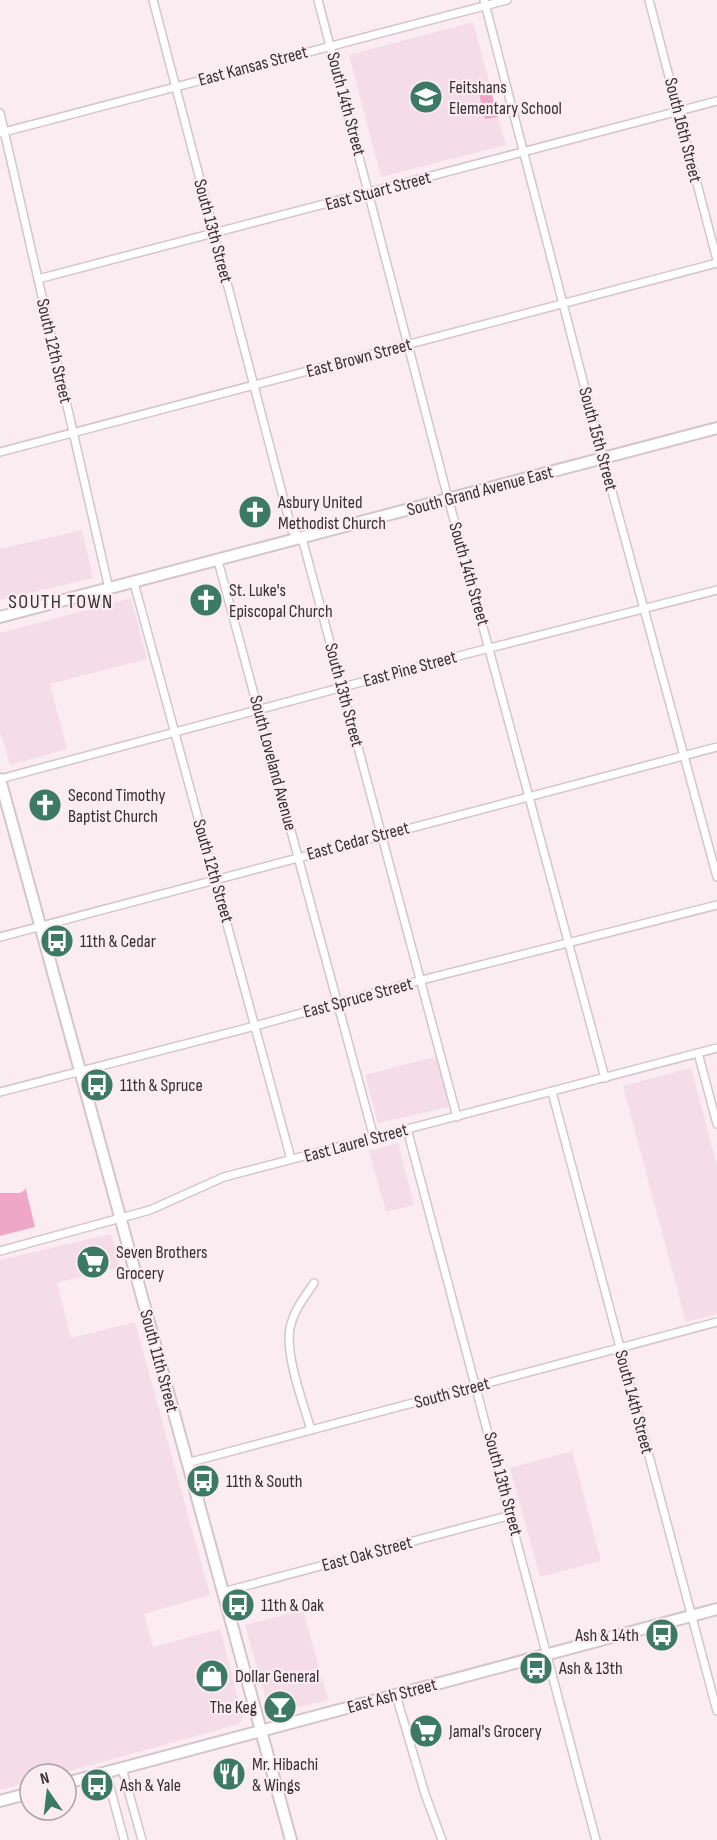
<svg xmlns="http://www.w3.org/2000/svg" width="717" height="1840" viewBox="0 0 717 1840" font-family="'Sofia Sans Condensed',sans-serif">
	<rect width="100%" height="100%" fill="#fbecf2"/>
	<g fill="#f4dde6">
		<path d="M473 22 506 145 381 177 349 55Z"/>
		<path d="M82 530 93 578 0 600V549Z"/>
		<path d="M131 598 147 659 50 684 67 749 10 765 0 731V633Z"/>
		<path d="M438 1056 449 1097 448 1107 379 1123 377 1121 365 1075Z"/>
		<path d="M691 1068 717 1166V1314L686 1322 623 1086Z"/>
		<path d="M398 1143 414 1205 386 1212 369 1151Z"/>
		<path d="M111 1234 120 1267 57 1283 71 1338 135 1322 210 1595 144 1614 153 1647 220 1629 243 1718 239 1724 59 1774H30V1782L0 1790V1260Z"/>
		<path d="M572 1451 601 1561 540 1577 510 1468Z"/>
		<path d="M303 1610 328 1700 270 1714 245 1625Z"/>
	</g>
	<g fill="#eea7c6">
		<path d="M491 91 498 117 485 119 479 94Z"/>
		<path d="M25 1186 35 1227 0 1236V1193H20L25 1190Z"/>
	</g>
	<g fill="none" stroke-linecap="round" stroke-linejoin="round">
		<defs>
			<g id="street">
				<path d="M153 0 292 531 302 538 457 1117"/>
				<path d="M318 0 444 483 605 1078"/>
				<path d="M484 0 607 473 717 877"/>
				<path d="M649 0 717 260"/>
				<path d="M0 113 109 589"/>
				<path d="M0 133 507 0"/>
				<path d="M38 279 717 101"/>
				<path d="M0 452 717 263"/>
				<path d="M218 561 374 1138"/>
				<path d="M134 583 291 1159"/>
				<path d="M0 779 470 653 717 590"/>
				<path d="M0 937 717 747"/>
				<path d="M698 1053 717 1124"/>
				<path d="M0 1092 255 1026 410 983 717 905"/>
				<path d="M552 1092 717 1711"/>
				<path d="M407 1129 596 1840"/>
				<path d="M0 1251 150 1210 224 1177 717 1048"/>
				<path d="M311 1430C303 1402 283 1351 291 1324 295 1309 305 1296 314 1283"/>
				<path d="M187 1463 717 1322"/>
				<path d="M223 1592 511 1515"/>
				<path d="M396 1695 425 1794 442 1840"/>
				<path d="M122 1768 142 1840"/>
				<path d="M106 1772 124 1840"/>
			</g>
			<g id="secondary">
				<path d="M0 617 717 428"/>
				<path d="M0 779 291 1840"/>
				<path d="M66 1783 717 1609"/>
				<path d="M0 1801 30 1793"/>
			</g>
		</defs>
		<use href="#street" stroke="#d3c5ca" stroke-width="10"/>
		<use href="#secondary" stroke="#d3c5ca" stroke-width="14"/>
		<use href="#street" stroke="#fff" stroke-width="7"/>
		<use href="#secondary" stroke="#fff" stroke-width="10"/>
	</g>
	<defs>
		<symbol id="school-disc" viewBox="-11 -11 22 22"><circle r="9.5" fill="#3d7a66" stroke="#fbecf2"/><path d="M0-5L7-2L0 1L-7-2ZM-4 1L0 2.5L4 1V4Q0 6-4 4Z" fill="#fff"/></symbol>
		<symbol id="church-disc" viewBox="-11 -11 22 22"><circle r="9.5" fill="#3d7a66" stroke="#fbecf2"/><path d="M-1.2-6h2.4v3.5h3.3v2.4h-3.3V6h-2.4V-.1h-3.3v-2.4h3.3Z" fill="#fff"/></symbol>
		<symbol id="bus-disc" viewBox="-11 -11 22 22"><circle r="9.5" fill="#3d7a66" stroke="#fbecf2"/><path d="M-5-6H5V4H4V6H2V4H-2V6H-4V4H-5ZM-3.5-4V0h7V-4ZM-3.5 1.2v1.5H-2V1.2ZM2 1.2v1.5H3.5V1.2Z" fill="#fff"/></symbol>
		<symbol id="supermarket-disc" viewBox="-11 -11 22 22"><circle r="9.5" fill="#3d7a66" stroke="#fbecf2"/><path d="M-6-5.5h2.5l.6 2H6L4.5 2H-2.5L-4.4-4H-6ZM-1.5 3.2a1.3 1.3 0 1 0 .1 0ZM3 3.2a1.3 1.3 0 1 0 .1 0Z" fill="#fff"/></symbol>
		<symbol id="shop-disc" viewBox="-11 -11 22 22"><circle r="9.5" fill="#3d7a66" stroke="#fbecf2"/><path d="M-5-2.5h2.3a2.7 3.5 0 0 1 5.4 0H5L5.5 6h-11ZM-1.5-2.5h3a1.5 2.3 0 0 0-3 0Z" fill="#fff"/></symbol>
		<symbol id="bar-disc" viewBox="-11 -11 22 22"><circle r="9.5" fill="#3d7a66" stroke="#fbecf2"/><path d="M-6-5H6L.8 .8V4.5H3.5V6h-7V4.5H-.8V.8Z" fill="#fff"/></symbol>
		<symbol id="restaurant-disc" viewBox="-11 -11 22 22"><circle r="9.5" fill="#3d7a66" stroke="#fbecf2"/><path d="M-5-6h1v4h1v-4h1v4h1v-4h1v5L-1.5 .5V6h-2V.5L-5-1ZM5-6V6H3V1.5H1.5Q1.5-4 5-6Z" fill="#fff"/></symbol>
	</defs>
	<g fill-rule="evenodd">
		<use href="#school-disc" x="407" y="78" width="38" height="38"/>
		<use href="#church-disc" x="236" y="493" width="38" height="38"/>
		<use href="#church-disc" x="187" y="581" width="38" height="38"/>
		<use href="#church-disc" x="26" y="786" width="38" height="38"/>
		<use href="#bus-disc" x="38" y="922" width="38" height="38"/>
		<use href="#bus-disc" x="78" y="1066" width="38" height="38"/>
		<use href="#supermarket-disc" x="74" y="1243" width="38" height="38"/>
		<use href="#bus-disc" x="184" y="1462" width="38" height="38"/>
		<use href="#bus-disc" x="219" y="1586" width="38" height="38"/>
		<use href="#bus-disc" x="643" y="1616" width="38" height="38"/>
		<use href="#bus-disc" x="517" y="1649" width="38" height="38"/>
		<use href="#shop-disc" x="193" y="1657" width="38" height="38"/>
		<use href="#bar-disc" x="261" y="1688" width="38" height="38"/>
		<use href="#supermarket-disc" x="407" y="1712" width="38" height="38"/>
		<use href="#restaurant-disc" x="210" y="1755" width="38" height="38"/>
		<use href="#bus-disc" x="78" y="1766" width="38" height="38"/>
	</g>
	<g text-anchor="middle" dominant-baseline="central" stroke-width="4.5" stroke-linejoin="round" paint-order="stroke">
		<g font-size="18" fill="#363032" stroke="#fbecf2">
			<text transform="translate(253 66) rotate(-15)">East Kansas Street</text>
			<text transform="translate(346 104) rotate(75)">South 14th Street</text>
			<text transform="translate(683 130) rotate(76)">South 16th Street</text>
			<text transform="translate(378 191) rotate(-15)">East Stuart Street</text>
			<text transform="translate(213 231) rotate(75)">South 13th Street</text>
			<text transform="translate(54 351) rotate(77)">South 12th Street</text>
			<text transform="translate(359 358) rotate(-15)">East Brown Street</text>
			<text transform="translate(598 439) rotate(75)">South 15th Street</text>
			<text transform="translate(480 491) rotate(-15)">South Grand Avenue East</text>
			<text transform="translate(469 574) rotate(74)">South 14th Street</text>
			<text transform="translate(410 669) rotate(-15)">East Pine Street</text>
			<text transform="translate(344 695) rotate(75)">South 13th Street</text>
			<text transform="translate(273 763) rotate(75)">South Loveland Avenue</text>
			<text transform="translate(358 841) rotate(-15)">East Cedar Street</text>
			<text transform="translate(213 871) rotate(74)">South 12th Street</text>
			<text transform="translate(358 998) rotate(-15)">East Spruce Street</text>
			<text transform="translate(356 1143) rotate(-15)">East Laurel Street</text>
			<text transform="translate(159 1361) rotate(75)">South 11th Street</text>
			<text transform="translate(452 1393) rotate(-15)">South Street</text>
			<text transform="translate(634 1402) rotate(75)">South 14th Street</text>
			<text transform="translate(503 1484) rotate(75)">South 13th Street</text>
			<text transform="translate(367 1554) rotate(-15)">East Oak Street</text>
			<text transform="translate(392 1696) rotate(-15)">East Ash Street</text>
		</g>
		<g font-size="18" fill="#363032" stroke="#fbecf2" text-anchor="start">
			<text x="449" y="87">Feitshans<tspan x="449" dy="21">Elementary School</tspan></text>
			<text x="278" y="502">Asbury United<tspan x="278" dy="21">Methodist Church</tspan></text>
			<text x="229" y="590">St. Luke's<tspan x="229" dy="21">Episcopal Church</tspan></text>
			<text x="68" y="795">Second Timothy<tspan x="68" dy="21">Baptist Church</tspan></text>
			<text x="80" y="941">11th &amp; Cedar</text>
			<text x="120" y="1085">11th &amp; Spruce</text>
			<text x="116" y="1252">Seven Brothers<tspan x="116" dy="21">Grocery</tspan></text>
			<text x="226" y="1481">11th &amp; South</text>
			<text x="261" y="1605">11th &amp; Oak</text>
			<text x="639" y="1635" text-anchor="end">Ash &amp; 14th</text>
			<text x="559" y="1668">Ash &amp; 13th</text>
			<text x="235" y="1676">Dollar General</text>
			<text x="257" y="1707" text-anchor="end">The Keg</text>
			<text x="449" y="1731">Jamal's Grocery</text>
			<text x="252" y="1764">Mr. Hibachi<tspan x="252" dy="21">&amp; Wings</tspan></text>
			<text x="120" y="1785">Ash &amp; Yale</text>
		</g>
		<g font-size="20" letter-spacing="1.5" fill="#363032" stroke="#fbecf2">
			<text x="61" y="602">SOUTH TOWN</text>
		</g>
	</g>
	<g transform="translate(48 1792) rotate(346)"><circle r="28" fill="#fbecf2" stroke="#aca1a5" stroke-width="1.5"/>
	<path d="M0-4.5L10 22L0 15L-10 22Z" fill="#3d7a66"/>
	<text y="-9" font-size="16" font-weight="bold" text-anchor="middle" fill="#363032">N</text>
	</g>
</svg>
